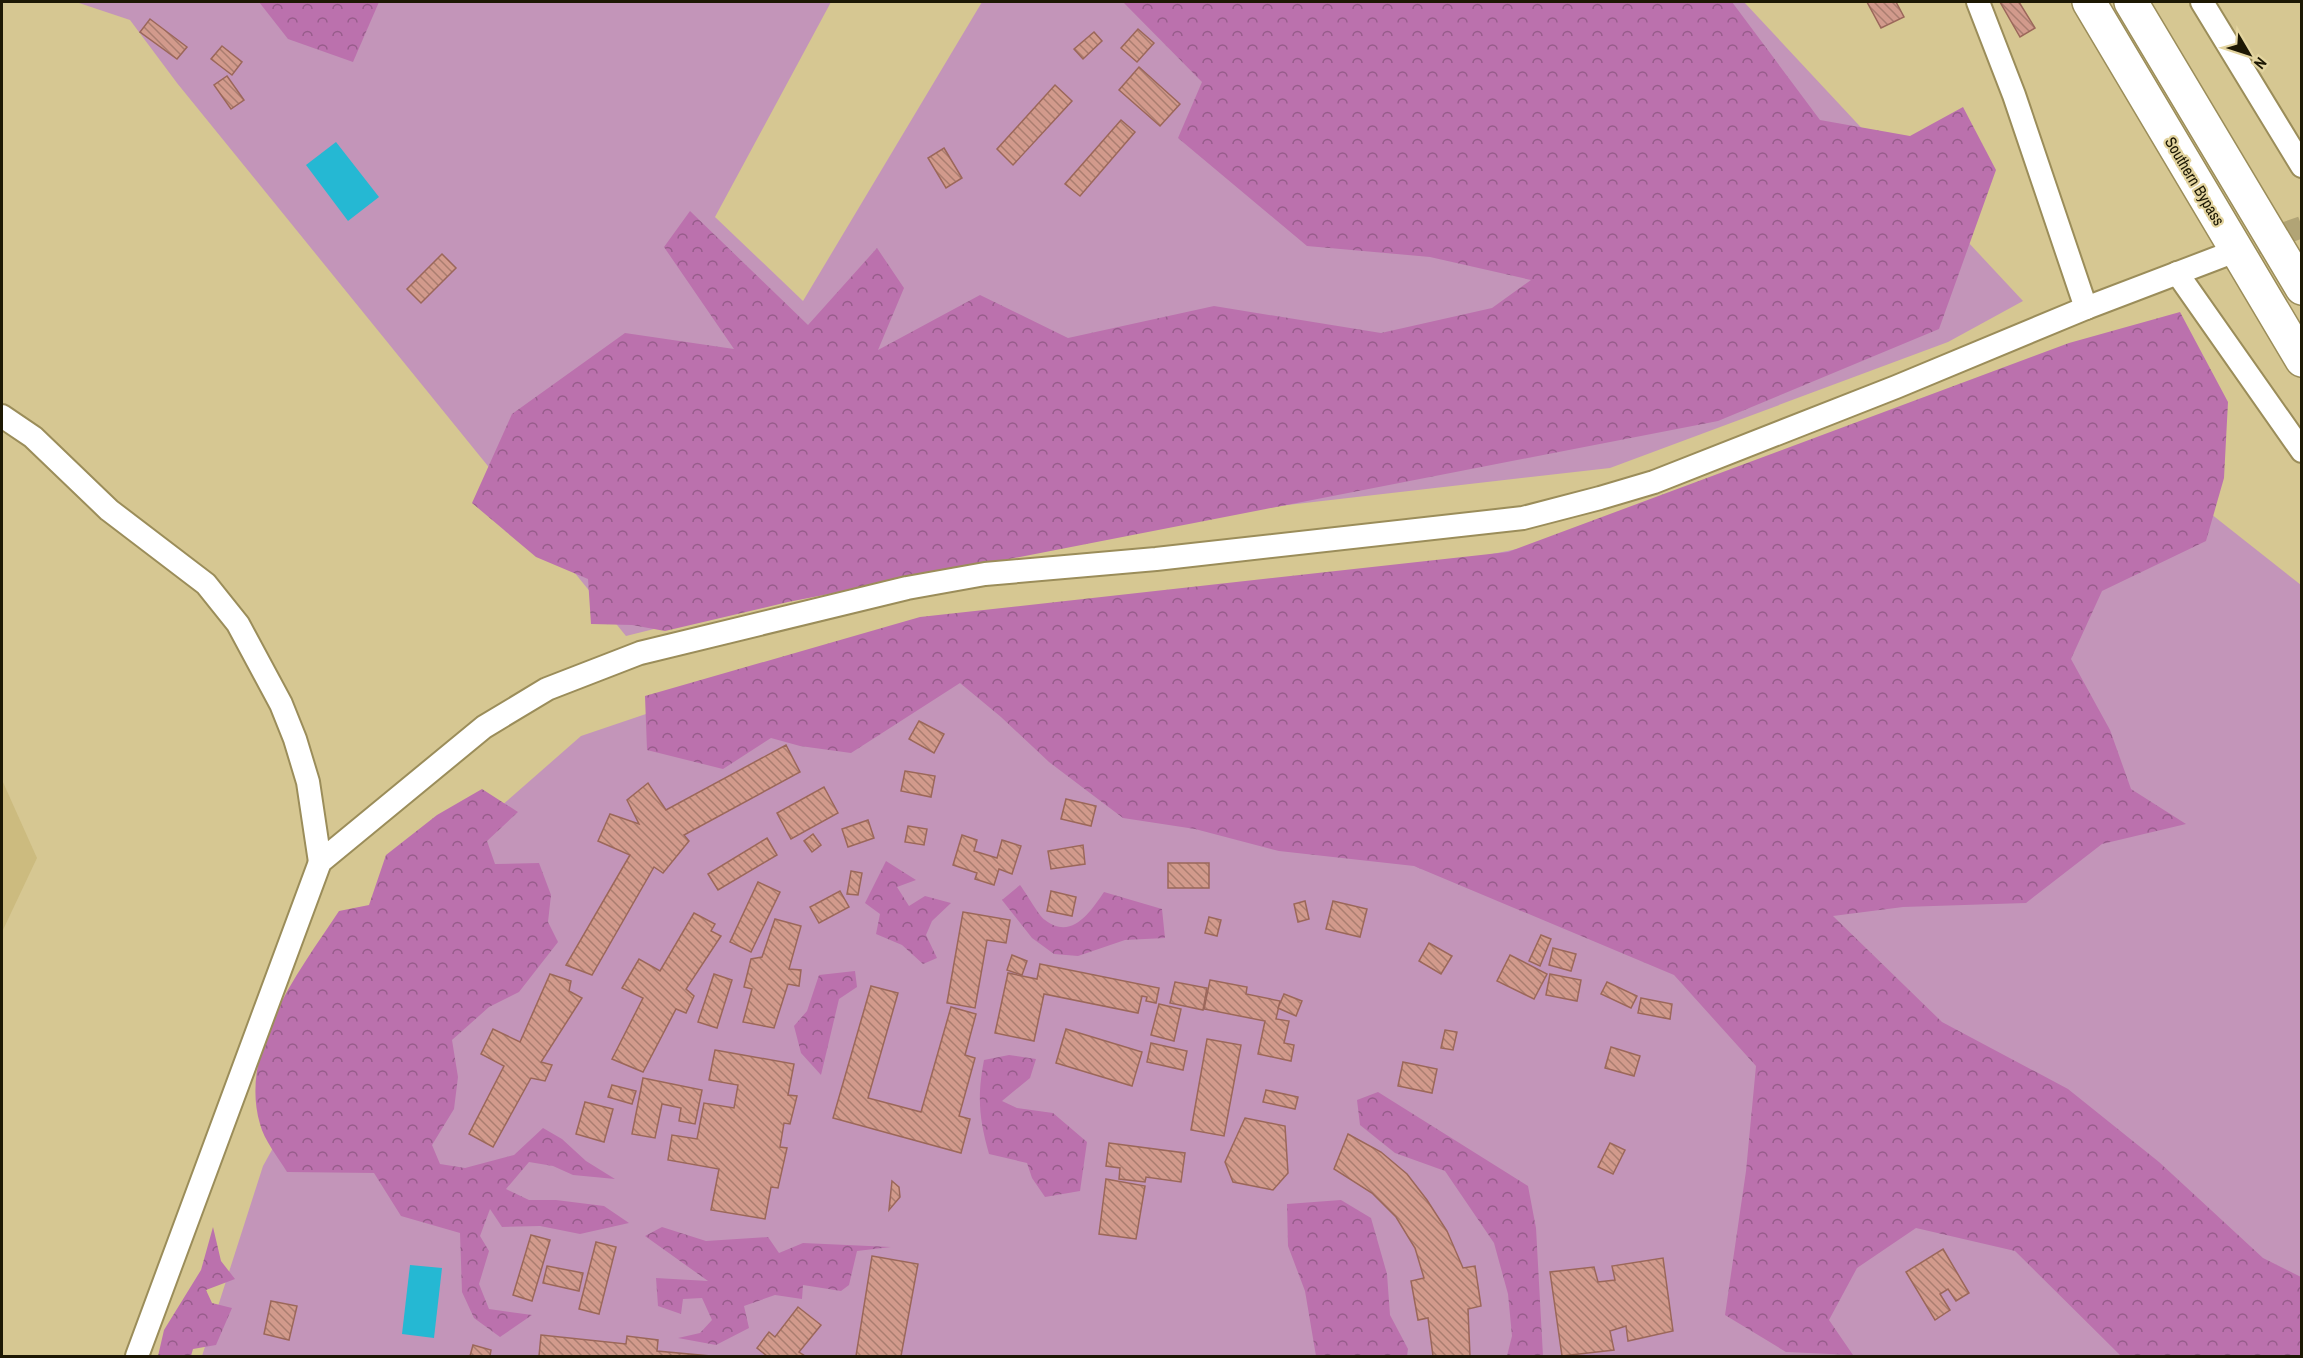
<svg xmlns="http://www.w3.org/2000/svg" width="2303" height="1358" viewBox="0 0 2303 1358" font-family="'Archivo Narrow',sans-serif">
	<defs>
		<pattern id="forest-crowns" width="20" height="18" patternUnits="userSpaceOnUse" patternTransform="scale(1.5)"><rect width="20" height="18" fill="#bb71ad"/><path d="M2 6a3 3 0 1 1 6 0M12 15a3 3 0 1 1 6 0" fill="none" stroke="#975c8b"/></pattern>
		<pattern id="building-back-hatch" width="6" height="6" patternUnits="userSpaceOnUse" patternTransform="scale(1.5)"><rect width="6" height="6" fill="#d29a8c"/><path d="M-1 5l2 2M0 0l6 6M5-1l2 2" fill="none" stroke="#aa7d70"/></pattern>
	</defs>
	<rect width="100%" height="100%" fill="#d6c792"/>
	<path fill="#ccbb7f" d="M2 780 37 858 2 932Z"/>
	<g fill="#c395b9">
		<path d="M76 2H831L715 217 803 301 982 2H1744L2023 301 1948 342 1610 468 1033 534 626 636 177 83 130 20Z"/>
		<path d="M2206 510 2301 585V1356H202L263 1166 374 966 467 836 581 736 867 639 1457 561 1618 529Z"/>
	</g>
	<g fill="url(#forest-crowns)">
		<path d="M259 2H379L353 62 288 39Z"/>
		<path d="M1123 2H1732L1820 120 1910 136 1963 107 1996 170 1939 329 1718 421 788 602 665 631 632 625 591 624 588 579 536 557 472 503 512 414 625 333 734 349 664 247 690 211 808 325 877 248 904 288 878 350 980 295 1068 338 1214 306 1381 333 1492 308 1531 280 1430 257 1307 246 1178 138 1202 82Z"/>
		<path d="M2180 312 2228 402 2224 478 2206 541 2102 591 2071 659 2110 730 2131 789 2186 824 2102 844 2026 903 1903 907 1833 916 1942 1022 2068 1089 2159 1162 2263 1258 2301 1277V1356H2121L2015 1251 1916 1228 1857 1268 1829 1320 1853 1355 1786 1352 1725 1315 1746 1171 1756 1066 1674 975 1414 866 1279 851 1195 829 1123 818 1049 762 1001 717 960 683 851 753 800 746 771 738 723 769 647 750 645 696 920 617 1508 552 2069 343Z"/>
		<path d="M482 789 518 812 487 841 495 864 539 863 551 895 548 922 558 942 519 992 489 1007 452 1040 458 1077 454 1109 432 1145 440 1164 465 1168 514 1155 543 1128 562 1139 586 1161 615 1179 573 1175 553 1166 529 1162 506 1189 529 1200H556L604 1206 629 1223 580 1234 540 1226 502 1227 490 1209 480 1236 489 1251 479 1284 489 1309 532 1315 500 1337 474 1318 462 1292 460 1233 401 1216 374 1173 287 1172C278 1157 264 1140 260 1124 238 1049 300 970 339 911L369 905 386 855 437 815Z"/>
		<path d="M886 861 916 880 897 887 909 906 925 896 951 903 932 921 926 935 937 958 923 964 902 945 876 934 880 914 865 903Z"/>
		<path d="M1020 885C1027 894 1038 915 1045 920 1072 941 1091 911 1104 892L1162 909 1165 938 1125 940 1078 956 1054 954 1032 938 1002 900Z"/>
		<path d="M855 971 857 987 839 999 821 1075 801 1053 794 1026 807 1011 819 975Z"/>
		<path d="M1009 1055 1036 1059 1030 1078 1002 1101 1017 1108 1053 1113 1087 1142 1080 1191 1045 1197 1032 1178 1027 1163 989 1154C979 1118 977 1097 984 1060Z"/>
		<path d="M1378 1092 1528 1186 1536 1228 1543 1356H1507L1512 1336 1508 1294 1494 1243 1445 1171 1395 1153 1360 1125 1357 1100Z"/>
		<path d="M1341 1200 1371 1218 1387 1274 1390 1315 1408 1349 1407 1356H1316L1305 1291 1288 1246 1287 1204Z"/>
		<path d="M213 1227 221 1261 235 1279 206 1290 212 1303 232 1308 216 1345 193 1349 191 1356H158L164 1330 201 1270Z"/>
		<path d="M662 1227 706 1241 768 1237 779 1253 803 1243 891 1247 857 1251 849 1285 841 1291 803 1285 802 1299 775 1295 744 1306 749 1328 716 1345 678 1338 700 1333 712 1320 702 1298 683 1299 681 1314 658 1306 656 1278 708 1281 645 1236Z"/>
	</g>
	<g fill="#25b8d3">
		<path d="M336 142 379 197 348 221 306 165Z"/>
		<path d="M410 1265 442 1268 434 1338 402 1334Z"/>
	</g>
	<g fill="url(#building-back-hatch)" stroke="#9b675a" stroke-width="1.5">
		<path d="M1867 2H1896L1904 17 1881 28Z"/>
		<path d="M2000 2H2019L2035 28 2020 37Z"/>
		<path d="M150 19 187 47 177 59 140 32Z"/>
		<path d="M1138 29 1154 43 1137 62 1121 48Z"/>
		<path d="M1094 32 1102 41 1083 59 1074 49Z"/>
		<path d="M222 46 242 62 232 75 211 59Z"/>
		<path d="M1139 67 1180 104 1160 126 1119 90Z"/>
		<path d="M227 76 244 100 231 109 214 85Z"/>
		<path d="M1055 85 1072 101 1013 165 997 149Z"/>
		<path d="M1121 120 1135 132 1080 196 1065 184Z"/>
		<path d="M944 148 962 178 946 188 928 158Z"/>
		<path d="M442 254 456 268 421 303 407 289Z"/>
		<path d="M919 721 944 734 934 753 909 739Z"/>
		<path d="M786 745 800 772 684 835 689 841 663 873 654 867 592 975 566 965 630 855 598 841 610 814 639 824 627 800 648 783 666 810Z"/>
		<path d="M905 771 935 776 931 797 901 791Z"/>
		<path d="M824 787 838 813 791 839 777 813Z"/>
		<path d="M1066 799 1096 806 1091 826 1061 819Z"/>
		<path d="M868 820 874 838 848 847 842 829Z"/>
		<path d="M908 826 927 829 924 845 905 842Z"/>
		<path d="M813 834 821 845 812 852 804 841Z"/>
		<path d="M962 835 977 840 974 851 997 858 1002 840 1021 846 1012 874 999 869 994 885 975 879 977 873 953 865Z"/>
		<path d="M767 838 777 855 718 890 708 874Z"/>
		<path d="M1083 845 1085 864 1051 869 1048 851Z"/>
		<rect x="1168" y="863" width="41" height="25"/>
		<path d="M851 871 862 873 858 895 847 894Z"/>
		<path d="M758 882 780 892 751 952 730 942Z"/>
		<path d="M840 891 849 907 819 923 810 907Z"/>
		<path d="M1051 891 1076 897 1072 916 1047 911Z"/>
		<path d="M1305 901 1309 919 1298 922 1294 904Z"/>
		<path d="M1333 901 1367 909 1360 937 1326 929Z"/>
		<path d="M963 912 1010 920 1006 943 987 940 975 1008 947 1003Z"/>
		<path d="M694 913 715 924 711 931 721 936 686 989 694 996 686 1013 676 1009 643 1072 612 1059 643 998 622 988 639 959 660 971Z"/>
		<path d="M1209 917 1221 920 1217 936 1205 933Z"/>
		<path d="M775 919 801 926 789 969 801 970 799 986 788 984 774 1028 743 1022 752 989 744 987 751 959 762 957Z"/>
		<path d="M1541 935 1551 939 1540 966 1529 961Z"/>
		<path d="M1429 943 1452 956 1441 974 1419 961Z"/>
		<path d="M1553 948 1576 954 1571 971 1549 965Z"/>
		<path d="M1012 955 1027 961 1022 975 1007 970Z"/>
		<path d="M1510 955 1547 974 1534 999 1497 981Z"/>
		<path d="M1040 964 1159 988 1156 1003 1146 1001 1147 997 1142 996 1138 1013 1044 994 1034 1041 995 1033 1008 973 1037 979Z"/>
		<path d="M550 974 571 981 569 991 582 998 541 1062 552 1065 545 1081 531 1078 493 1147 469 1134 504 1066 481 1054 493 1029 520 1042Z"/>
		<path d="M714 974 732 980 717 1028 698 1022Z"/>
		<path d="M1550 974 1581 980 1577 1001 1546 995Z"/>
		<path d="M1210 980 1247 987 1246 994 1280 1001 1276 1019 1289 1021 1284 1043 1294 1045 1291 1061 1258 1054 1265 1021 1204 1009Z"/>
		<path d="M1175 982 1207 988 1203 1010 1170 1003Z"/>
		<path d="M1607 982 1637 996 1631 1008 1601 994Z"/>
		<path d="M871 986 898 993 868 1098 921 1112 951 1007 976 1014 965 1055 975 1058 959 1116 970 1119 961 1153 833 1118Z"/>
		<path d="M1284 994 1302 1001 1296 1016 1278 1008Z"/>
		<path d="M1641 998 1672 1004 1670 1019 1638 1013Z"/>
		<path d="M1159 1004 1181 1009 1174 1041 1151 1035Z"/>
		<path d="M1066 1029 1142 1052 1132 1086 1056 1063Z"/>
		<path d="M1445 1030 1457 1032 1453 1050 1441 1048Z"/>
		<path d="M1207 1039 1241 1045 1224 1136 1191 1130Z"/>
		<path d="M1151 1043 1187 1051 1183 1070 1147 1062Z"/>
		<path d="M1611 1047 1640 1056 1634 1076 1605 1068Z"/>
		<path d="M715 1050 794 1064 788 1095 797 1096 790 1124 784 1123 780 1147 787 1148 778 1188 771 1187 765 1219 711 1210 719 1169 668 1160 672 1135 697 1139 704 1103 734 1108 738 1085 709 1080Z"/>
		<path d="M1403 1062 1437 1069 1432 1093 1398 1086Z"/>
		<path d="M643 1078 702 1090 695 1124 679 1121 681 1108 662 1104 655 1138 632 1134Z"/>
		<path d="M612 1085 636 1091 632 1104 608 1097Z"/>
		<path d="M1266 1090 1298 1097 1295 1109 1263 1102Z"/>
		<path d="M585 1102 613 1109 604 1142 576 1134Z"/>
		<path d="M1245 1118 1285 1126 1288 1173 1273 1190 1233 1182 1225 1162Z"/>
		<path d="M1348 1134 1381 1152 1407 1174 1427 1200 1447 1231 1463 1268 1475 1266 1481 1306 1468 1309 1470 1356H1433L1428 1318 1418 1320 1411 1281 1424 1278 1415 1248 1396 1217 1372 1193 1334 1169Z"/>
		<path d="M1109 1143 1185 1153 1181 1182 1146 1177 1145 1182 1119 1179 1120 1168 1106 1166Z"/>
		<path d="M1610 1143 1625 1150 1613 1174 1598 1167Z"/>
		<path d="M1106 1179 1145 1186 1136 1239 1099 1234Z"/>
		<path d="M892 1181 899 1187 900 1197 889 1210Z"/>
		<path d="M531 1235 550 1240 532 1301 513 1295Z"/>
		<path d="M596 1242 616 1247 599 1314 579 1309Z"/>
		<path d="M1943 1249 1969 1293 1956 1301 1948 1289 1940 1294 1950 1310 1935 1320 1906 1272Z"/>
		<path d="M872 1256 918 1264 901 1356H856Z"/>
		<path d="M1663 1258 1673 1331 1628 1341 1626 1326 1610 1331 1614 1350 1562 1356 1550 1272 1594 1267 1598 1282 1615 1280 1612 1266Z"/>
		<path d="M547 1266 583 1273 579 1291 543 1283Z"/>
		<path d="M271 1301 297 1306 289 1340 264 1334Z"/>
		<path d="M798 1307 821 1325 799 1352 805 1356H767L757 1348 769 1332 775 1337Z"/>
		<path d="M541 1335 626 1344 627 1336 658 1340 657 1351 711 1356H539Z"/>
		<path d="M473 1345 491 1350 490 1356H470Z"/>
	</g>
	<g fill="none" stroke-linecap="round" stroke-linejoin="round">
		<path stroke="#b1a476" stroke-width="22" stroke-dasharray="22 11" stroke-linecap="butt" d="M2225 255 2302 227"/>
		<defs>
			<g id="minor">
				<path d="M1978 2 2014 95 2086 308"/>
				<path d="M2202 2 2302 166"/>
				<path d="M2177 273 2302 451"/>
				<path d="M2 416 33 437 109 510 206 584 238 624 281 704 295 739 308 782 320 862"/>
				<path d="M137 1356 320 862 484 727 547 689 640 653 907 588 985 574 1156 559 1523 518 1600 498 1654 482 1896 387 2086 308 2225 255"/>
			</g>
			<g id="highway">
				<path d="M2089 2 2302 360"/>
				<path d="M2131 2 2302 288"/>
			</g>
		</defs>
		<use href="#minor" stroke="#9b8d5a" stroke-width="26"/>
		<use href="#highway" stroke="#9b8d5a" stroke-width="36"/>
		<use href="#minor" stroke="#fff" stroke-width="22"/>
		<use href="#highway" stroke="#fff" stroke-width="33"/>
	</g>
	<g text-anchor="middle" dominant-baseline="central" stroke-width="4.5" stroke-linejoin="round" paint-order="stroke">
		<g font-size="16" fill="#1d1804" stroke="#e3d49f">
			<text transform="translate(2195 181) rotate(59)">Southern Bypass</text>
		</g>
	</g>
	<rect width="2303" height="1358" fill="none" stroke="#1d1804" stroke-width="6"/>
	<g transform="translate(2249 54) rotate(129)" stroke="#e3d49f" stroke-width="4.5" paint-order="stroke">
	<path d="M0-4.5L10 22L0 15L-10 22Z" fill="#1d1804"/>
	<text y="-9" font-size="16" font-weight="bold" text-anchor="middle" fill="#1d1804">N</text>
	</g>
</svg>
